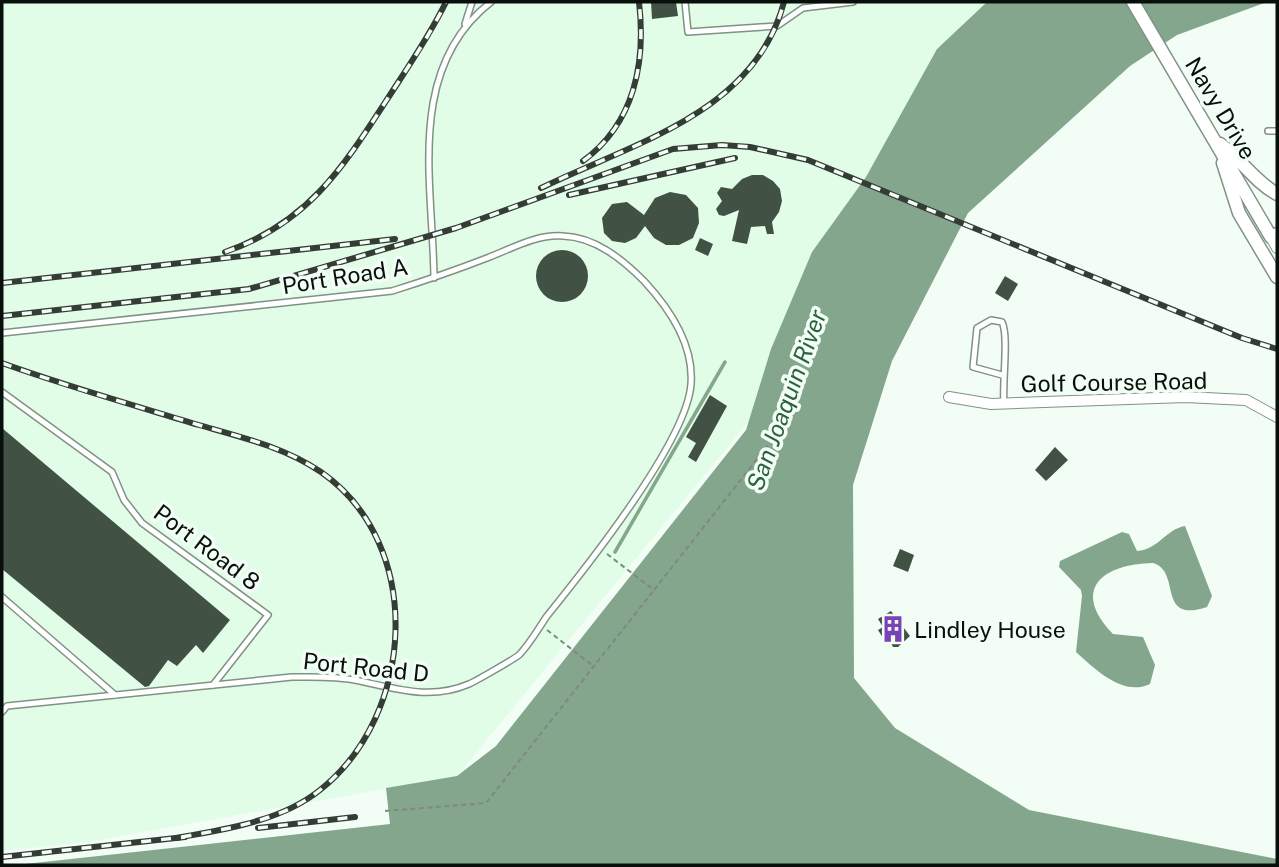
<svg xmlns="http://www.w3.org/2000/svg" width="1279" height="867" viewBox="0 0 1279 867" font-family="'Public Sans',sans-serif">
	<rect width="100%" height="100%" fill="#f2fef5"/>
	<path fill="#e1fce7" d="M2 2H988L848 256 749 421 457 776 87 842 2 851Z"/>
	<g fill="#84a68d">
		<path d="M987 2H1267L1177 35 1130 66 968 213 892 361 853 485 854 678 895 728 1029 810 1277 859V865H16L390 824 386 788 457 776 496 746 746 430 771 349 812 252 866 177 937 49Z"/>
		<path d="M1185 526 1212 596 1207 607C1156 624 1182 571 1153 563 1103 564 1070 589 1113 634L1143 637 1155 665 1150 684C1123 697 1095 669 1076 652L1082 596 1081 590 1059 567 1060 561 1122 532 1129 534 1137 551C1158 550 1166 529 1185 526Z"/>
	</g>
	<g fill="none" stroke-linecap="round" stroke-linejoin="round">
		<path stroke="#84a68d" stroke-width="3.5" d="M615 552 725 362"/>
	</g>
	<g fill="#415245">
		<path d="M651 2H676L678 16 652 19Z"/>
		<path d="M752 175H763L773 181 780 189 782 201 779 212 772 222 774 234H767L765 226 751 227 747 244 732 241 739 210 724 216 719 215 716 209 722 201 717 193 721 187 732 189 742 179Z"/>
		<path d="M670 192 686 195 698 208 699 223 693 238 679 245H666L654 238 645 226 636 238 625 243 612 241 604 233 602 218 612 204 627 202 644 215 655 198Z"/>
		<path d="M700 238 713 244 708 256 695 250Z"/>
		<circle cx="562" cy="276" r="26"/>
		<path d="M1005 276 1018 284 1008 301 995 293Z"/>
		<path d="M710 395 727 406 696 462 688 457 696 443 686 437Z"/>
		<path d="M2 428 230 620 203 653 196 645 177 666 168 660 149 686 145 687 2 569Z"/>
		<path d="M1055 447 1068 460 1046 481 1035 470Z"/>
		<path d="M900 549 914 555 908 572 893 566Z"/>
		<path d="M891 611 910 636 898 647H893L889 639 885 641 878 630 883 627 878 619Z"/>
	</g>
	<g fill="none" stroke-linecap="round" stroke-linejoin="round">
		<defs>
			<g id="service">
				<path d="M685 2 688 32 777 26 803 8 853 2"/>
				<path d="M465 24 472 2"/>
				<path d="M1268 131H1277"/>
				<path d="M434 278C433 184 405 69 491 2"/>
				<path d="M2 333 392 291C424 281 456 270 487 258 511 249 536 234 563 236 595 237 622 259 644 281 670 309 694 344 691 384 687 441 585 569 547 616 538 629 530 644 519 655 514 659 476 681 469 684 429 701 395 688 355 680 334 676 313 677 292 677L7 706 2 712"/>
				<path d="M1002 375 973 367 977 328 991 320 1002 322C1009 336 1002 383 1004 404"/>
				<path d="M2 392 112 472 124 500 142 523 268 615 213 685"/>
				<path d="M2 597 115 695"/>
			</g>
			<g id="minor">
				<path d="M1271 237 1277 248"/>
				<path d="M949 397 991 404 1185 397 1246 400 1277 417"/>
			</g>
			<g id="tertiary">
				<path d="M1133 2 1271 237 1277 234"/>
				<path d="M1220 144C1241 159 1255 182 1277 194"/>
				<path d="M1223 163 1239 213 1277 277"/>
			</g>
		</defs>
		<use href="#service" stroke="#809284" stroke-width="8"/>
		<use href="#minor" stroke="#809284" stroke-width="12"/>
		<use href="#tertiary" stroke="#809284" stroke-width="15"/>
		<g stroke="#7f8881" stroke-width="2" stroke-dasharray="5 3.5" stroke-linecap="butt">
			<path d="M607 554 654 590 769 444"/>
			<path d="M547 630 592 665"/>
			<path d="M385 811 486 803 654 590"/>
		</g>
		<use href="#service" stroke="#fff" stroke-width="5"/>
		<use href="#minor" stroke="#fff" stroke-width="10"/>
		<use href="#tertiary" stroke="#fff" stroke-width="12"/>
		<defs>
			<g id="rail">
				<path d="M583 161C635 123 646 62 639 2"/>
				<path d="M541 188C633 143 755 113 784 2"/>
				<path d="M569 195 735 158"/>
				<path d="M225 252C308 223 342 169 388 98 408 67 430 35 446 2"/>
				<path d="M2 283 395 239"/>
				<path d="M2 316 249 289 456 228 673 149 722 145 750 147 808 160 1242 338 1277 349"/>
				<path d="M2 363C66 386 133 405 199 425 241 437 284 447 321 472 426 545 415 715 320 790 280 822 225 829 176 838"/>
				<path d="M258 828 355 817"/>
				<path d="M2 857 185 837"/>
			</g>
		</defs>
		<use href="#rail" stroke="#343c36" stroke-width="6"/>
		<use href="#rail" stroke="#f2fef5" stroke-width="3.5" stroke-dasharray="10" stroke-linecap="butt"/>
	</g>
	<defs>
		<symbol id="building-bare" viewBox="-9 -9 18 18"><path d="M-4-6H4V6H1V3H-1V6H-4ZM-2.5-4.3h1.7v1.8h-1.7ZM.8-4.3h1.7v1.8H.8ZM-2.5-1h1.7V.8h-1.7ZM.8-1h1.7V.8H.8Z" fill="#7a42b8" stroke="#f2fef5" stroke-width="2.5" paint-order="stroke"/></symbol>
	</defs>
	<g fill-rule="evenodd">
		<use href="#building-bare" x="874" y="610" width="38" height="38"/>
	</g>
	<g text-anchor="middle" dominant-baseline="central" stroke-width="7" stroke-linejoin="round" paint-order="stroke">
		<g font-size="23" fill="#09100b" stroke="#f2fef5">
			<text transform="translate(1221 108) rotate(59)">Navy Drive</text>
			<text transform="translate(345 276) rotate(-9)">Port Road A</text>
			<text transform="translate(1114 382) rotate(-1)">Golf Course Road</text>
			<text transform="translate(207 547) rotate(37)">Port Road 8</text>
			<text transform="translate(366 667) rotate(6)">Port Road D</text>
		</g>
		<g font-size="23" fill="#09100b" stroke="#f2fef5" text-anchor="start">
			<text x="914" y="629">Lindley House</text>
		</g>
		<g font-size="24" font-style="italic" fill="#2d623e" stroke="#f2fef5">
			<text transform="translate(786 400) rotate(-70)">San Joaquin River</text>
		</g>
	</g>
	<rect width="1279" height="867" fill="none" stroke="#09100b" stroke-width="7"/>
</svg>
